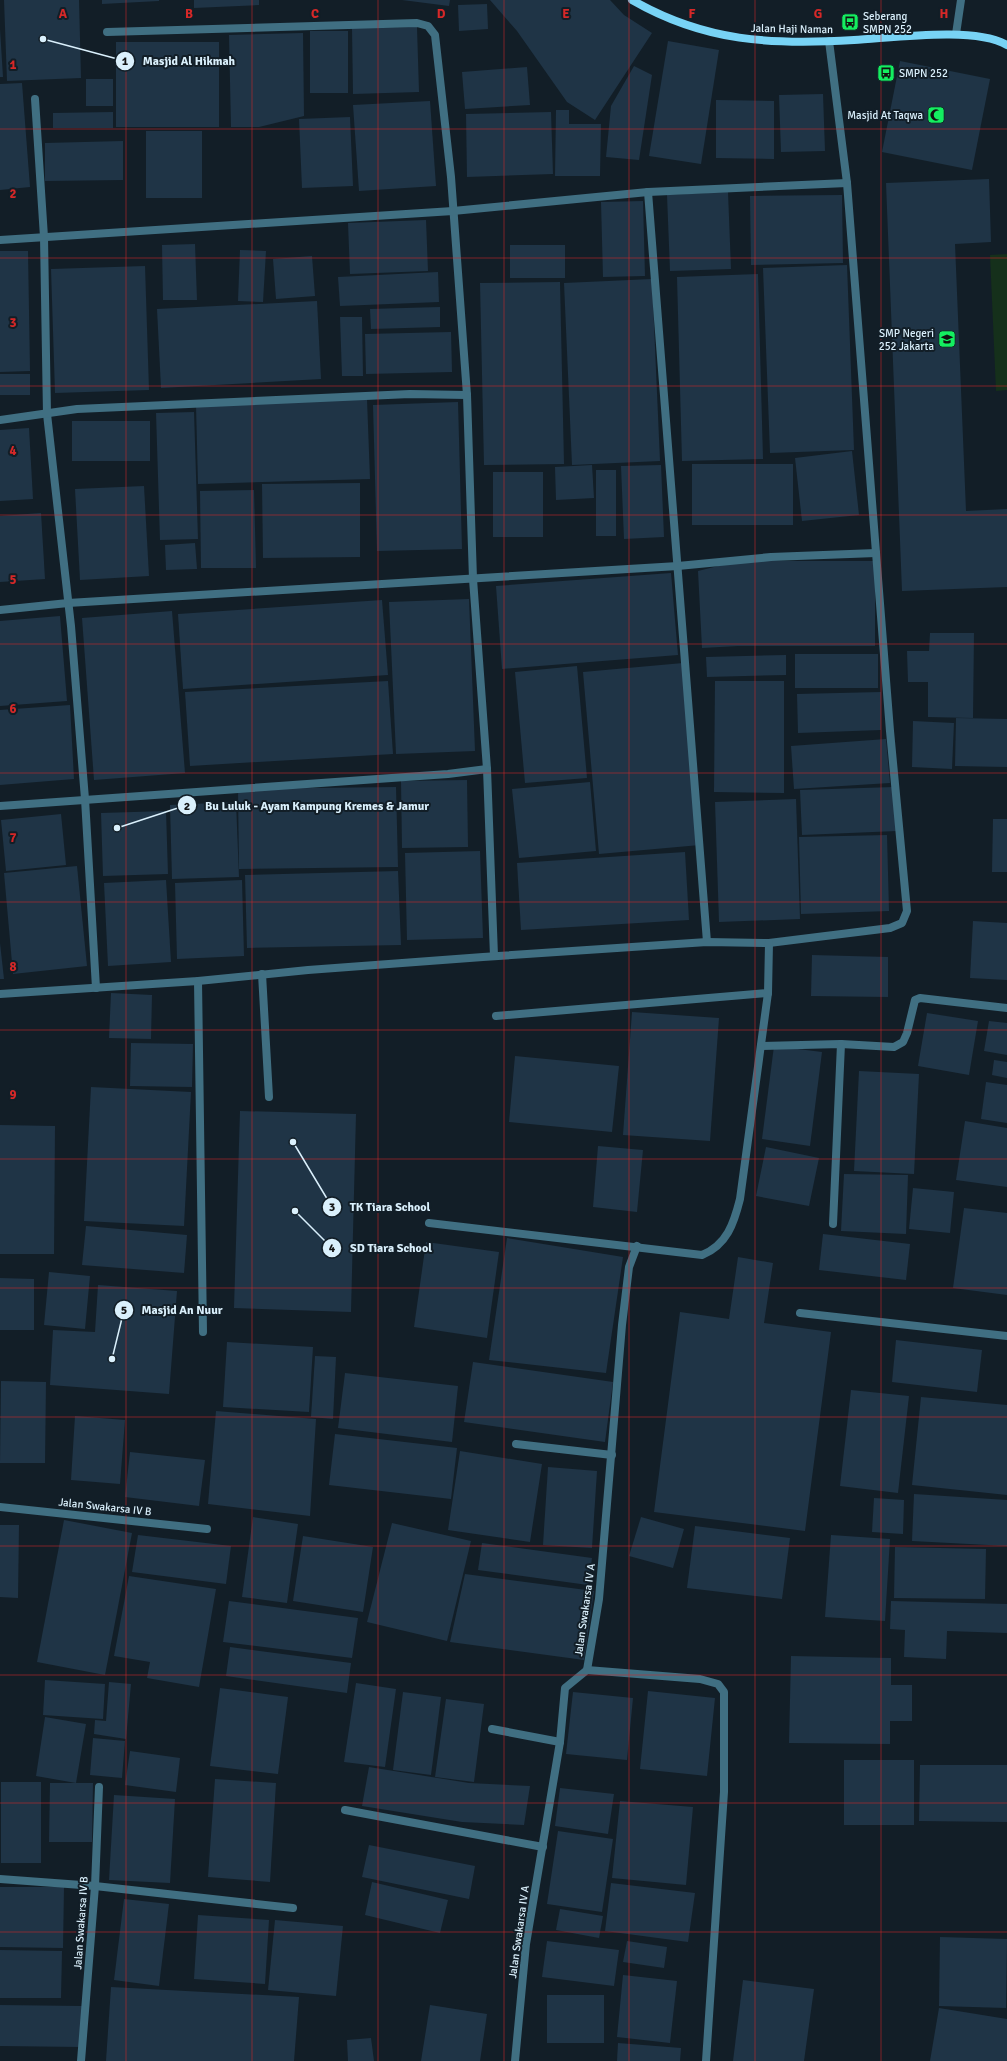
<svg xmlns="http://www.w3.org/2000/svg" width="1007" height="2061" viewBox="0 0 1007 2061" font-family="Signika,sans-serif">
	<rect width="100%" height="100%" fill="#121e27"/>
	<path fill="#15301b" d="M1007 254V390L996 391 990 255Z"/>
	<g fill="#1f3446">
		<path d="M4 0H79L81 78 7 81Z"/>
		<path d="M102 0H159V1L102 4Z"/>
		<path d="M194 0H259V5L194 8Z"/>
		<path d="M402 0H450L449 6Z"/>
		<path d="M490 0H610L624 15 652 33 595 120 567 102 517 31Z"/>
		<path d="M487 4 488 29 459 31 458 5Z"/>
		<path d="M417 27 419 92 353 94 352 28Z"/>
		<path d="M0 29 3 77H0Z"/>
		<rect x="310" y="31" width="38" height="62"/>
		<path d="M303 33 304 116 259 127H231L229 35Z"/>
		<path d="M668 41 719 50 701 164 649 156Z"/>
		<rect x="116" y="42" width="103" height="85"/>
		<path d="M900 61 990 79 972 170 882 152Z"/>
		<path d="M634 66 652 75 639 160 606 157 611 106Z"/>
		<path d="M527 67 530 105 465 109 462 72Z"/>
		<rect x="86" y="79" width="27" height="27"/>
		<path d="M22 83 30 187 0 190V84Z"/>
		<path d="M823 94 825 151 781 152 779 95Z"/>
		<path d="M716 100 774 101V159L716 158Z"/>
		<path d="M430 101 436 186 359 191 353 105Z"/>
		<path d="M556 110H569V124H601L600 176H555Z"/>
		<path d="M113 112V128H53V113Z"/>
		<path d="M551 112 553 174 467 177 466 114Z"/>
		<path d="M350 117 353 186 302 188 299 119Z"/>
		<rect x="146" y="131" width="56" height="67"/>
		<path d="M123 141V180L45 181V143Z"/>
		<path d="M989 179 991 242 955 244 966 511 1007 509V587L902 591 886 183Z"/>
		<path d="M728 192 731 269 670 271 667 195Z"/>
		<path d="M842 195 843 263 751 265 750 196Z"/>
		<path d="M643 201 645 276 603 277 601 202Z"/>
		<path d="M426 220 428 271 350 274 348 223Z"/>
		<path d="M195 244 197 300H163L162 245Z"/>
		<rect x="510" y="245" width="55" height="33"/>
		<path d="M240 250 266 251 263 302 238 301Z"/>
		<path d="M0 251H28L30 371 0 372Z"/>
		<path d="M312 256 315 296 276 299 273 259Z"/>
		<path d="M847 265 854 450 770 453 763 268Z"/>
		<path d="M145 266 149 390 55 393 51 269Z"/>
		<path d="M438 272 439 302 340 306 338 277Z"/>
		<path d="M758 274 763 459 682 461 677 277Z"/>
		<path d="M652 279 660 461 572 465 564 283Z"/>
		<path d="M560 282 564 464 484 465 480 283Z"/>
		<path d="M317 301 321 379 161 388 157 309Z"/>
		<path d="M440 307V327L371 329 370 309Z"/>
		<path d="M340 317H362L363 376H342Z"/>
		<path d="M451 332 452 372 366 374 365 334Z"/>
		<rect x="0" y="374" width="30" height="21"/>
		<path d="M367 399 370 479 198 484 196 405Z"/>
		<path d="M458 402 462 549 377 551 373 405Z"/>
		<path d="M194 412 198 539 160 540 156 413Z"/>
		<rect x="72" y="421" width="78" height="40"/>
		<path d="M29 428 33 499 0 501V430Z"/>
		<path d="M852 451 859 515 802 521 795 458Z"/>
		<rect x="692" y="464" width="101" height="61"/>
		<path d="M592 465 594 498 556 500 555 467Z"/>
		<path d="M661 465 664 537 624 539 621 466Z"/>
		<rect x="596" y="470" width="20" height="66"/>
		<rect x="493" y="472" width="50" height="65"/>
		<path d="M360 483V557L263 558 262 484Z"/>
		<path d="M144 486 149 576 80 580 75 489Z"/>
		<path d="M254 490 256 568H201L200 491Z"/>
		<path d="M41 513 45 579 0 582V516Z"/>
		<path d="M195 543 197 569 166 570 165 545Z"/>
		<path d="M738 561H875V646H738L702 648 698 571Z"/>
		<path d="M671 573 678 655 502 669 496 586Z"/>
		<path d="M469 599 475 751 396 754 389 602Z"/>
		<path d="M382 600 388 675 183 689 178 614Z"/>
		<path d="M172 611 185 773 94 780 82 618Z"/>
		<path d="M60 616 67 701 0 706V621Z"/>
		<path d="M930 633H974L973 718 928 717V682H908L907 651H929Z"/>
		<rect x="795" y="654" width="83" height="34"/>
		<path d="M786 655V675L707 677 706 657Z"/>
		<path d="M683 663 700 845 599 854 583 672Z"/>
		<path d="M577 666 587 778 525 783 515 672Z"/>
		<path d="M388 681 393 754 190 766 185 692Z"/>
		<path d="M715 681H784V793L714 792Z"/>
		<path d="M881 692V730L798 733 797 694Z"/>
		<path d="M70 705 74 779 0 785V710Z"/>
		<path d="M956 718 1007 719V767L955 766Z"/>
		<path d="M913 721 954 723 952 769 912 767Z"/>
		<path d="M886 739 890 783 794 789 791 746Z"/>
		<path d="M467 780 468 847 402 848 401 781Z"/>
		<path d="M590 782 596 851 519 858 512 789Z"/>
		<path d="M396 787 398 867 239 869 238 789Z"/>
		<path d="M894 787 897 831 802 835 800 790Z"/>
		<path d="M796 799 800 919 719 922 715 802Z"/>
		<path d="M236 802 239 877 172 879 170 805Z"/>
		<path d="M166 811 168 874 103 876 101 813Z"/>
		<path d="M61 814 66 865 6 871 1 820Z"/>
		<path d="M993 819H1007V872H992Z"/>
		<path d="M887 835 889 911 801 914 799 837Z"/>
		<path d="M480 851 483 938 407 940 405 853Z"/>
		<path d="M685 852 689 920 521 930 517 863Z"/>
		<path d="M77 866 87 966 13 974 4 873Z"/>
		<path d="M398 871 401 945 247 948 245 875Z"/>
		<path d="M166 880 171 962 108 966 104 883Z"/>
		<path d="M242 880 244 956 177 959 175 883Z"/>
		<path d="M973 921 1007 923V980L970 978Z"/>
		<path d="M0 943 4 979H0Z"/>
		<path d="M812 955 888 957V997L811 996Z"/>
		<path d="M111 993 152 995 151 1039 109 1038Z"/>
		<path d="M632 1012 719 1018 710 1141 623 1135Z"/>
		<path d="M927 1013 978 1021 969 1075 918 1066Z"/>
		<path d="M989 1021 1007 1023V1055L984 1051Z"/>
		<path d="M131 1043 193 1044 192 1087 130 1086Z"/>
		<path d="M774 1046 822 1052 810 1146 762 1139Z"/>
		<path d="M515 1056 619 1066 612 1132 509 1122Z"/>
		<path d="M994 1060 1007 1062V1078L992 1075Z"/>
		<path d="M859 1071 919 1074 914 1174 854 1171Z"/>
		<path d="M986 1082 1007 1085V1123L981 1119Z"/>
		<path d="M91 1087 191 1092 184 1226 84 1221Z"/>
		<path d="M240 1111 356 1114 351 1312 234 1308Z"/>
		<path d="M965 1121 1007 1128V1187L956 1180Z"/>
		<path d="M0 1125 55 1126 54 1254H0Z"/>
		<path d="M598 1146 643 1150 637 1212 593 1207Z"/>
		<path d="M766 1147 819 1158 809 1206 756 1196Z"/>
		<path d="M844 1174 908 1175 906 1234 841 1231Z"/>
		<path d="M913 1188 954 1192 950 1233 909 1229Z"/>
		<path d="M964 1208 1007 1213V1295L953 1288Z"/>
		<path d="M86 1226 187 1235 184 1273 82 1265Z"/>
		<path d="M823 1234 910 1244 906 1280 819 1270Z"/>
		<path d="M507 1238 623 1257 606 1373 489 1360Z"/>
		<path d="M426 1242 499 1252 487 1338 414 1327Z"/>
		<path d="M738 1257 773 1263 764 1323 831 1332 805 1531 654 1512 680 1312 729 1319Z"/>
		<path d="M49 1272 90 1276 85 1329 44 1325Z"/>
		<path d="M0 1278 34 1279V1330H0Z"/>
		<path d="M98 1285 177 1291 169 1394 50 1385 53 1330 95 1332Z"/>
		<path d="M896 1340 982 1350 977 1392 892 1382Z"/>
		<path d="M227 1342 313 1347 309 1412 223 1407Z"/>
		<path d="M315 1356 336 1357 333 1419 311 1417Z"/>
		<path d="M473 1362 613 1382 605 1442 464 1422Z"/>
		<path d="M345 1373 458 1386 452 1442 338 1428Z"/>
		<path d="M1 1381 46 1382 45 1463H0Z"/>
		<path d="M851 1390 909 1396 898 1493 840 1486Z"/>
		<path d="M921 1397 1007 1405V1495L912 1485Z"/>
		<path d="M216 1411 316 1419 310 1516 208 1504Z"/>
		<path d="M75 1416 125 1420 120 1484 71 1480Z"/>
		<path d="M335 1434 457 1448 451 1499 329 1485Z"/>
		<path d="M460 1451 542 1464 530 1542 448 1530Z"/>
		<path d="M130 1452 205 1460 199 1506 125 1497Z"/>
		<path d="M548 1467 597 1471 592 1548 543 1545Z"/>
		<path d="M914 1494 1007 1500V1546L912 1541Z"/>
		<path d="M874 1498 904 1500 903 1534 872 1532Z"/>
		<path d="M253 1517 298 1524 287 1603 242 1597Z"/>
		<path d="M641 1517 684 1529 673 1568 629 1556Z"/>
		<path d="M64 1520 132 1533 105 1675 37 1662Z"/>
		<path d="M392 1523 471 1541 447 1641 367 1622Z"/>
		<path d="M0 1525H19L18 1598 0 1597Z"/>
		<path d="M695 1526 790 1538 782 1599 687 1588Z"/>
		<path d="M138 1535 231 1546 226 1584 132 1572Z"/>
		<path d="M831 1535 890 1539 885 1621 825 1617Z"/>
		<path d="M303 1536 373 1547 363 1612 293 1601Z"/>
		<path d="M482 1543 592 1558 588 1585 478 1570Z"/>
		<path d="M895 1547 986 1549 985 1599 894 1598Z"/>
		<path d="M465 1574 594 1591 584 1660 450 1642Z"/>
		<path d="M129 1576 216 1589 199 1687 147 1678 150 1662 114 1656Z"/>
		<path d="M229 1601 358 1618 352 1658 223 1642Z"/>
		<path d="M891 1601 1007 1604V1633L947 1631 946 1659 904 1657 905 1630 890 1629Z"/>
		<path d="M230 1647 351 1663 347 1693 226 1676Z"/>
		<path d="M791 1656 891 1658V1685H912V1721H890V1744L789 1743Z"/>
		<path d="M45 1680 105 1684 103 1719 43 1715Z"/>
		<path d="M109 1682 131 1684 126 1739 94 1734 95 1720 106 1721Z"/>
		<path d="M356 1683 396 1689 385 1767 344 1762Z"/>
		<path d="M220 1688 288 1697 278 1774 210 1766Z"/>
		<path d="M648 1691 715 1698 707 1776 640 1769Z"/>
		<path d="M403 1692 441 1697 431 1775 393 1770Z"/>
		<path d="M573 1692 633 1698 627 1760 566 1754Z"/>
		<path d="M446 1699 484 1704 474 1782 435 1777Z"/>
		<path d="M45 1717 86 1724 76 1783 36 1776Z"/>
		<path d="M93 1738 125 1741 122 1778 90 1775Z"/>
		<path d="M130 1751 180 1758 176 1792 125 1785Z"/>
		<rect x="844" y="1760" width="70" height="65"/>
		<path d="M920 1765H1007V1822L919 1821Z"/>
		<path d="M369 1767 469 1783 530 1786 524 1825 462 1822 362 1806Z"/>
		<path d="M215 1779 276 1783 270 1882 208 1877Z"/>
		<rect x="1" y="1782" width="40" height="81"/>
		<path d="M50 1783H93L92 1842H49Z"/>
		<path d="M560 1788 614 1794 608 1834 555 1826Z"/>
		<path d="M114 1795 175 1799 170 1883 109 1880Z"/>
		<path d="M620 1801 693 1807 686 1885 612 1878Z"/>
		<path d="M558 1831 613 1839 602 1912 547 1904Z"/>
		<path d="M369 1845 475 1866 469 1899 362 1877Z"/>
		<path d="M372 1882 448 1900 440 1933 365 1915Z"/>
		<path d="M611 1883 695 1893 688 1942 605 1931Z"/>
		<path d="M0 1887H64L63 1948 0 1947Z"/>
		<path d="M124 1899 169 1904 159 1986 114 1980Z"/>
		<path d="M560 1909 603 1916 599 1938 556 1930Z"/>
		<path d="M198 1915 269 1920 265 1984 194 1979Z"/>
		<path d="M275 1920 343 1926 336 1996 268 1990Z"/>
		<path d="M940 1937 1007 1939 1006 2008 939 2006Z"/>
		<path d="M547 1941 619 1950 614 1986 542 1977Z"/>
		<path d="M627 1941 667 1947 664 1968 623 1962Z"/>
		<path d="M0 1950 62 1951 61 1998H0Z"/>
		<path d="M623 1975 677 1981 670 2043 617 2037Z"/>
		<path d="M743 1980 814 1989 804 2061H733Z"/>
		<path d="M111 1987 299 1997 294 2061H106Z"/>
		<rect x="547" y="1995" width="57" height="48"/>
		<path d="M0 2005 82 2006 81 2047 0 2046Z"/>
		<path d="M430 2005 487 2014 480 2061H421Z"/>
		<path d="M939 2008 1007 2019V2061H930Z"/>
		<path d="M371 2038 374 2061H348L347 2040Z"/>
		<path d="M618 2043 681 2048 680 2061H617Z"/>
	</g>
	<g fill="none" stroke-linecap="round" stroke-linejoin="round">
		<g stroke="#406f82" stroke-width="8">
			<path d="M262 974 269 1097"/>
			<path d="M198 981 203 1332"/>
			<path d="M800 1313 1007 1336"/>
		</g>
		<g stroke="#406f82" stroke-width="8">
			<path d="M107 32 417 23 428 26 435 35 451 177 467 395 473 579 487 769 494 956"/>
			<path d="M956 34 961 0"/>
			<path d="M35 99 44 237 47 414 71 626 85 799 96 988"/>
			<path d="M648 192 707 942"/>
			<path d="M0 240 453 211 648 192 847 183"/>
			<path d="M0 420 77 409 410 394 467 395"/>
			<path d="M0 610 68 603 678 566 771 557 876 553"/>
			<path d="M0 806 448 774 487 769"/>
			<path d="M0 994 198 981 308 970 483 957 707 942 769 943 890 928 902 923 907 911 890 731 847 183 829 41"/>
			<path d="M496 1016 768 993"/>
			<path d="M761 1046 841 1044 894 1047 903 1042 907 1033 915 1000 920 998 1007 1008"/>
			<path d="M429 1223 702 1255C727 1245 734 1223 740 1199L768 993 769 943"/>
			<path d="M833 1224 841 1044"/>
			<path d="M516 1444 612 1455"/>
			<path d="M0 1507 207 1529"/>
			<path d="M587 1670 700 1679 718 1684 724 1692V1792L706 2061"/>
			<path d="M492 1729 560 1742"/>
			<path d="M345 1810 543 1847"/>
			<path d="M0 1879 95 1886 293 1908"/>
			<path d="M81 2061 95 1886 99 1787"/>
			<path d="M515 2061 526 1944 560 1742 565 1688 587 1670 599 1599 622 1325 629 1267 637 1246"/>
		</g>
		<path stroke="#78d3f5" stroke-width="8" d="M632 0C705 42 771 45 854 40 892 38 975 26 1007 45"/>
	</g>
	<path fill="none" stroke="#d62828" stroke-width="1" stroke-opacity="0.55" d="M126 0V2061M252 0V2061M378 0V2061M504 0V2061M629 0V2061M755 0V2061M881 0V2061M0 129H1007M0 258H1007M0 386H1007M0 515H1007M0 644H1007M0 773H1007M0 902H1007M0 1030H1007M0 1159H1007M0 1288H1007M0 1417H1007M0 1546H1007M0 1675H1007M0 1803H1007M0 1932H1007"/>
	<defs>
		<symbol id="bus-square" viewBox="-11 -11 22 22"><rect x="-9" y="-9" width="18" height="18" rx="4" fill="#14ee60" stroke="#121e27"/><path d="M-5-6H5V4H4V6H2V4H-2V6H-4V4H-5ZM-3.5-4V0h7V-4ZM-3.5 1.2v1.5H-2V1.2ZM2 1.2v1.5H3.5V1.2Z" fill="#111"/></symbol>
		<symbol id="mosque-square" viewBox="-11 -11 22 22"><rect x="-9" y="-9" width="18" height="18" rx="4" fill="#14ee60" stroke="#121e27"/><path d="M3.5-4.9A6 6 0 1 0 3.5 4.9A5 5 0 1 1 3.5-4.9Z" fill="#111"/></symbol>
		<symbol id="school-square" viewBox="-11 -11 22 22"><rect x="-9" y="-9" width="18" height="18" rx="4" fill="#14ee60" stroke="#121e27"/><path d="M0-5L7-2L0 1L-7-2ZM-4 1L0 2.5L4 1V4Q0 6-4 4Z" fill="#111"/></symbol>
	</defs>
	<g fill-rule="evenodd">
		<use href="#bus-square" x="840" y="12" width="20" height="20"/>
		<use href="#bus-square" x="876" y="63" width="20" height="20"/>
		<use href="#mosque-square" x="926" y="105" width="20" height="20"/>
		<use href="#school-square" x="937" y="329" width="20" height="20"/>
	</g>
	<g text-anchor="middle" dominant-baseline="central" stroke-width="4" stroke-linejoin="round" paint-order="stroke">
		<g font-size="11" fill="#daf0fc" stroke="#121e27" text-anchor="start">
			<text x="863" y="16">Seberang<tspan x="863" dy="13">SMPN 252</tspan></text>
			<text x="899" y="73">SMPN 252</text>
			<text x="923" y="115" text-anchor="end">Masjid At Taqwa</text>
			<text x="934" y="333" text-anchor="end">SMP Negeri<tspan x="934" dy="13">252 Jakarta</tspan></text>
		</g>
		<g font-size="11" fill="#daf0fc" stroke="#121e27">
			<text transform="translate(792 29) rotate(1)">Jalan Haji Naman</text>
			<text transform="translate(105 1507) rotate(6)">Jalan Swakarsa IV B</text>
			<text transform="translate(585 1610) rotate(-82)">Jalan Swakarsa IV A</text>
			<text transform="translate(81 1923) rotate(-86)">Jalan Swakarsa IV B</text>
			<text transform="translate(519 1932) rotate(-82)">Jalan Swakarsa IV A</text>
		</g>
	</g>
	<g font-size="13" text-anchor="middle" font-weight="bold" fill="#d62828" stroke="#121e27" stroke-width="4" stroke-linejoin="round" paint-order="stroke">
		<text x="63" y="18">A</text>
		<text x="189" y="18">B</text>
		<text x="315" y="18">C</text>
		<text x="441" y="18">D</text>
		<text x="566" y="18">E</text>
		<text x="692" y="18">F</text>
		<text x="818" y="18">G</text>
		<text x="944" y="18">H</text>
		<text x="13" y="69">1</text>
		<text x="13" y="198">2</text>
		<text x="13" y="327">3</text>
		<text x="13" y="455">4</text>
		<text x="13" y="584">5</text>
		<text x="13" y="713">6</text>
		<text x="13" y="842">7</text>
		<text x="13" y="971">8</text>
		<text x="13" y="1099">9</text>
	</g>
	<path fill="none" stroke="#daf0fc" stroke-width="1.5" d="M43 39L125 61M117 828L187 805M293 1142L332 1207M295 1211L332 1248M112 1359L124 1310"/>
	<g fill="#daf0fc" stroke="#121e27" stroke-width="1.5">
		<circle cx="43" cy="39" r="4"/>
		<circle cx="117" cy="828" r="4"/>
		<circle cx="293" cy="1142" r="4"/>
		<circle cx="295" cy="1211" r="4"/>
		<circle cx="112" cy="1359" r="4"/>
		<circle cx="125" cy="61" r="10"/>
		<circle cx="187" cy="805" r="10"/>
		<circle cx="332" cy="1207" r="10"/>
		<circle cx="332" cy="1248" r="10"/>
		<circle cx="124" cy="1310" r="10"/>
	</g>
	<g font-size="12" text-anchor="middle" font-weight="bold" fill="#111">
		<text x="125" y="65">1</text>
		<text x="187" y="810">2</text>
		<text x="332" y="1211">3</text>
		<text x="332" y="1252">4</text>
		<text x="124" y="1314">5</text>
	</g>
	<g font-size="12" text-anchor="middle" font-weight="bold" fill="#daf0fc" stroke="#121e27" stroke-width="4" stroke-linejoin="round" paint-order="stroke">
		<text x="189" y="65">Masjid Al Hikmah</text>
		<text x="317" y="810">Bu Luluk - Ayam Kampung Kremes &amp; Jamur</text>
		<text x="390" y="1211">TK Tiara School</text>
		<text x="391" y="1252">SD Tiara School</text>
		<text x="182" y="1314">Masjid An Nuur</text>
	</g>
</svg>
